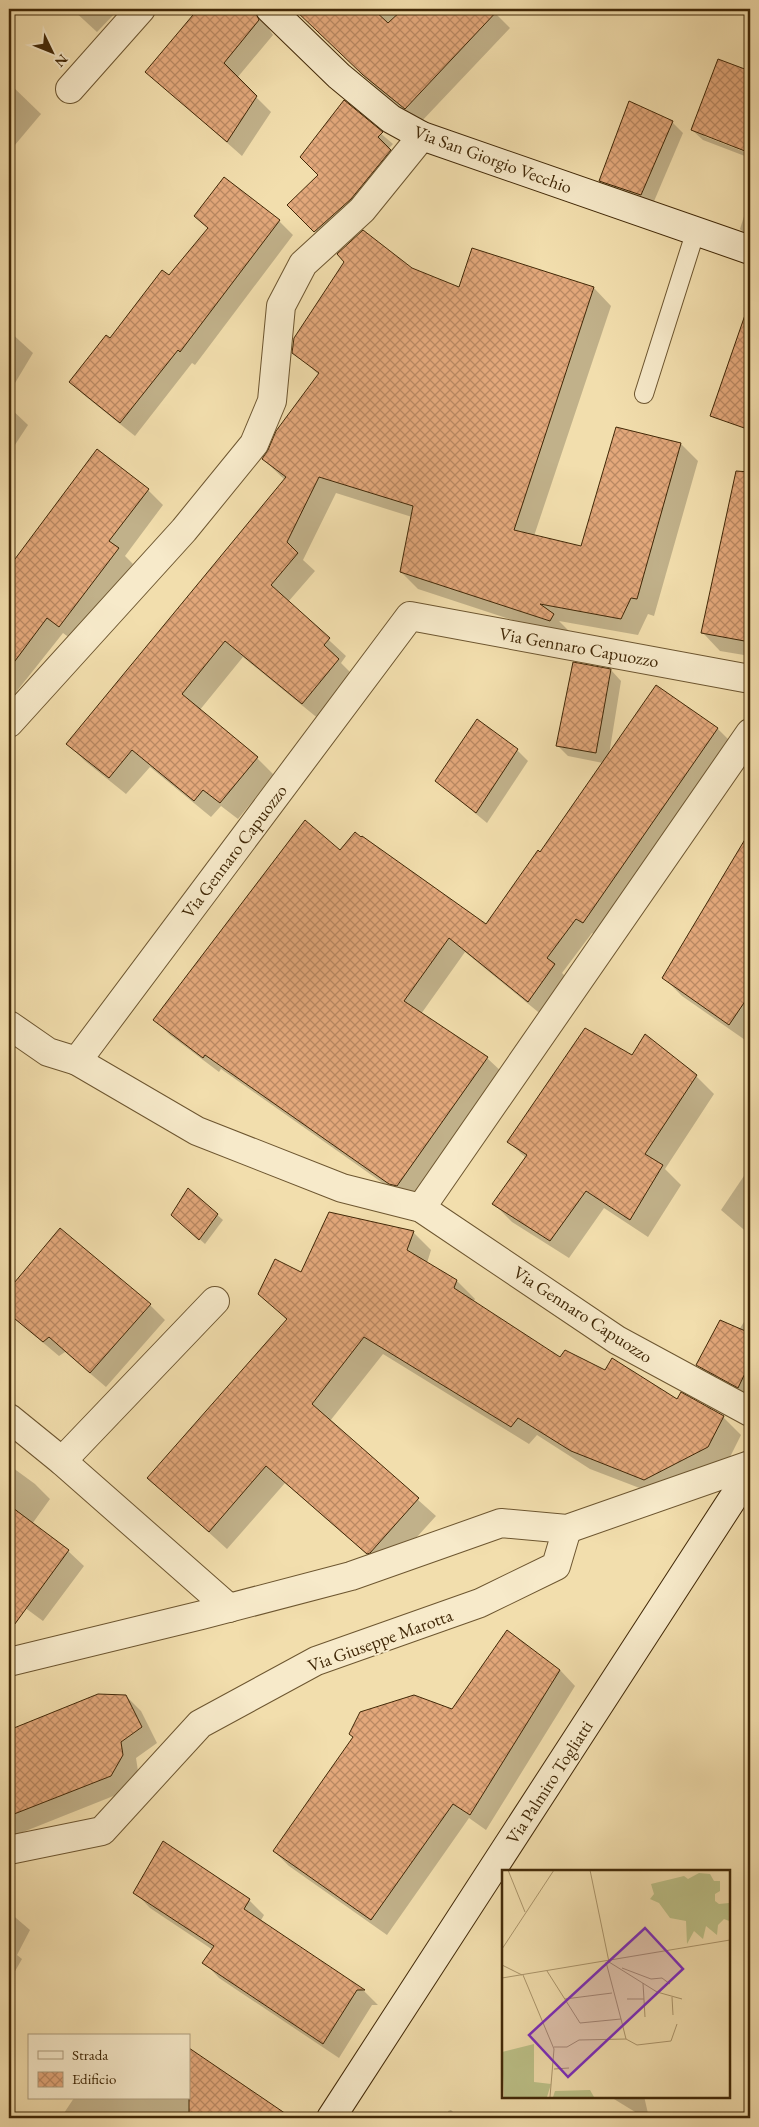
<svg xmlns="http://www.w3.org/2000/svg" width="759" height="2127" viewBox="0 0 759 2127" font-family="'EB Garamond',serif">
	<defs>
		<pattern id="building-cross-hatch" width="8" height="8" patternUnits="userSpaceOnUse" patternTransform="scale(1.25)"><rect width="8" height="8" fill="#e3a87b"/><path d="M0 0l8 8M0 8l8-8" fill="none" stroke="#ba8963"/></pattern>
	</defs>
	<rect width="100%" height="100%" fill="#f2dead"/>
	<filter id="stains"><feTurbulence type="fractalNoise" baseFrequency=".004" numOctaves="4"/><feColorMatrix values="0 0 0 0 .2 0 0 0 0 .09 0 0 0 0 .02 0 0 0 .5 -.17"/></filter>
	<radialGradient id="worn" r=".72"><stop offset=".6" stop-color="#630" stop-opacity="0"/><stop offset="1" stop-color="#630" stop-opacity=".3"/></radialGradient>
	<g fill="#0003">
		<path d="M72 9H119L97 32Z"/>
		<path d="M200 9H280L269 20V29L273 35 237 78 271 112 242 156 147 72Z"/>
		<path d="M287 9H491L510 28 420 123 379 90 295 9Z"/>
		<path d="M719 60 750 72V151L704 133V136L750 154V158L703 140 692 130Z"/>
		<path d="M9 83 41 114 9 152Z"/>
		<path d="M344 102 393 144 388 149 401 162 326 242 289 205 320 175Z"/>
		<path d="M672 122 683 133 652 206 611 191 600 180Z"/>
		<path d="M750 197V239L740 229Z"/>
		<path d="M196 216 279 221 293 235 195 365 192 363 135 436 85 396 71 382 170 277 209 229Z"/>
		<path d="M473 249 594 288 611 306 534 536 582 547 681 444 698 461 654 616 648 614 638 635 559 621 570 632 567 638 418 589 401 572 412 517 336 493 303 560 315 571 288 602 346 656 341 663 355 677 320 720 243 657 199 711 257 758 274 775 238 819 221 806 211 817 150 767 126 794 85 761 68 744 285 480 263 459 319 375 294 352 412 269 460 289Z"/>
		<path d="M9 331 33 353 9 393Z"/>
		<path d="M9 407 28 425 9 454Z"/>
		<path d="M750 453V656L720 651 702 632 723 537Z"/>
		<path d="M148 490 163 505 125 556 133 564 74 641 63 633 9 701V566L15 558 16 560Z"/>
		<path d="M611 670 621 681 609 755 656 686 718 729 733 744 599 938 592 933 562 973 569 980 543 1016 465 952 421 1014 487 1058 503 1073 412 1200 405 1199 363 1169 221 1069 219 1072 170 1035 155 1020 340 852 486 926 540 854 603 763 568 756 557 745Z"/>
		<path d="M517 750 528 761 487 823 436 781Z"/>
		<path d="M750 834V1039L748 1042 682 996 664 978Z"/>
		<path d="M632 1056 696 1076 714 1094 665 1169 681 1185 648 1237 604 1208 569 1258 512 1222 494 1204 526 1158 509 1142Z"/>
		<path d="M750 1167V1235L721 1210Z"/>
		<path d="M189 1190 223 1220 205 1244 178 1220Z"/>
		<path d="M60 1230 150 1305 165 1320 106 1387 65 1352 59 1356 9 1314V1291Z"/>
		<path d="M413 1232 431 1250 427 1263 457 1281 475 1299 473 1302 560 1359 605 1372 723 1417 741 1435 726 1465 663 1497 590 1469 537 1435 529 1444 383 1354 330 1421 436 1516 386 1571 285 1483 227 1549 149 1478 288 1321 260 1294 301 1274Z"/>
		<path d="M747 1317 750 1318V1399L711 1378 698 1365 739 1330Z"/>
		<path d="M9 1465 35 1484 50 1499 32 1524 68 1551 84 1566 43 1621 9 1596Z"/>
		<path d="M560 1670 575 1686 486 1830 469 1818 387 1935 289 1866 274 1851Z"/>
		<path d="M98 1695 126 1696 141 1711 157 1743 136 1758 138 1771 126 1791 18 1834H9V1732Z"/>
		<path d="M135 1892 249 1900 264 1915 260 1922 364 1991 378 2005H372L339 2058 219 1978 204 1962 213 1950 150 1908Z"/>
		<path d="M9 1912 30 1930 17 1955 22 1959 10 1980 15 1985 9 1996Z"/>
		<path d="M198 2056 280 2116 278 2118H69L64 2113 74 2098H189V2070Z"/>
		<path d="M609 2096H644L649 2118H645Z"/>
		<path d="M451 2110 459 2118H450L448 2111Z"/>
	</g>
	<g fill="url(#building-cross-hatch)" stroke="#412807">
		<path d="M198 9H255L259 20 224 63 257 96 227 142 145 72Z"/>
		<path d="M294 9H373L388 23 403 9H499L405 109 363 75Z"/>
		<path d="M718 59 750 71V153L691 130Z"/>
		<path d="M344 100 383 132 378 137 391 150 351 199 314 232 287 205 318 175 300 157Z"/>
		<path d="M629 101 673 121 641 195 599 181Z"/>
		<path d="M224 177 280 220 180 352 178 350 120 423 69 382 106 335 110 338 162 270 169 275 208 228 194 216Z"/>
		<path d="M363 230 412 268 459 287 472 248 594 287 514 530 581 546 616 427 681 443 637 599 631 598 621 619 540 604 554 614 550 621 400 572 413 506 319 477 287 542 298 553 271 585 330 638 324 645 339 659 302 704 225 641 182 694 258 757 220 803 203 790 194 801 132 750 109 778 66 744 286 477 262 459 268 450 276 431 319 373 292 353 294 338 344 262 337 254Z"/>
		<path d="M745 315 750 316V430L710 416Z"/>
		<path d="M97 449 149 489 109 541 119 548 59 627 47 618 9 669V567Z"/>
		<path d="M736 471 750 472V642L701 633Z"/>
		<path d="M573 662 611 669 596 753 556 746Z"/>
		<path d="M656 685 718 728 583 923 576 919 547 958 555 964 528 1002 449 938 404 1001 488 1057 397 1186 389 1184 346 1154 205 1055 203 1058 153 1020 305 820 340 850 355 832 361 837 362 836 486 924 538 850 540 852Z"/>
		<path d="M477 719 518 749 476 813 435 781Z"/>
		<path d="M750 831V994L729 1025 662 978Z"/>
		<path d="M585 1028 632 1055 645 1034 697 1075 645 1154 663 1165 630 1220 586 1191 550 1241 492 1204 527 1155 507 1142Z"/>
		<path d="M188 1188 218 1214 199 1240 171 1215Z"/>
		<path d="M329 1212 414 1231 407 1250 457 1280 454 1288 560 1357 565 1350 605 1370 612 1358 677 1399 681 1392 724 1416 708 1447 644 1480 571 1451 518 1418 511 1427 364 1337 312 1404 419 1498 370 1553 367 1554 266 1466 209 1532 147 1478 287 1319 258 1294 275 1259 301 1272Z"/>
		<path d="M60 1228 151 1304 90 1373 49 1337 43 1342 9 1314V1289Z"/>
		<path d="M720 1320 750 1333V1363L738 1388 696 1365Z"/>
		<path d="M9 1505 69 1550 9 1632Z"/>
		<path d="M507 1630 560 1670 470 1815 453 1804 371 1920 273 1851 353 1737 349 1734 360 1712 414 1695 452 1709Z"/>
		<path d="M98 1694 126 1695 142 1727 121 1742 123 1755 111 1776 9 1816V1730Z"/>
		<path d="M163 1841 250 1899 244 1909 365 1990H357L323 2044 202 1963 214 1946 133 1893Z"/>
		<path d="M189 2048 292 2118H189Z"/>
	</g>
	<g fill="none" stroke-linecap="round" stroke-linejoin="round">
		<defs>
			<path id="lane" d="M644 394 696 230"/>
			<g id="street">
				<path d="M70 89 141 9"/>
				<path d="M750 679 410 616 77 1061 197 1131 342 1188 421 1208 617 1340 750 1412"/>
				<path d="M9 723 184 530 254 444 272 401 281 306 303 264 362 210 422 136"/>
				<path d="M9 1025 48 1052 77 1061"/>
				<path d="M421 1208 750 733"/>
				<path d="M9 1418 62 1461 229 1608"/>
				<path d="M62 1461 215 1301"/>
				<path d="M9 1662 202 1615 351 1576 501 1523 567 1529 750 1465"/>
				<path d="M9 1850 102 1831 200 1724 316 1661 480 1603 556 1566 567 1529"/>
			</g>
			<g id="secondary">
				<path d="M270 9 339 76 391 119 422 136 750 250"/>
				<path d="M331 2118 750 1472"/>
			</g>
		</defs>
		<use href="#lane" stroke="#6d5630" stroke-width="20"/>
		<use href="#street" stroke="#6d5630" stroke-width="30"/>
		<use href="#secondary" stroke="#412807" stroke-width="30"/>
		<use href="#lane" stroke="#f7eaca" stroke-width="18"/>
		<use href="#street" stroke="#f7eaca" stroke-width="28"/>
		<use href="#secondary" stroke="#f7eaca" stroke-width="28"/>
	</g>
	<g text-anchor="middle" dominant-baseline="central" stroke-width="4" stroke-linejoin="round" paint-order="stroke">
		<g font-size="18" fill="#412807" stroke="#f7eaca">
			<text transform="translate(493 159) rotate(20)">Via San Giorgio Vecchio</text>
			<text transform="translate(579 647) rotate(10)">Via Gennaro Capuozzo</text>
			<text transform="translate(234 851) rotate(-53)">Via Gennaro Capuozzo</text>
			<text transform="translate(583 1314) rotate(33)">Via Gennaro Capuozzo</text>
			<text transform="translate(380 1640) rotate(-20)">Via Giuseppe Marotta</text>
			<text transform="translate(549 1782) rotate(-57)">Via Palmiro Togliatti</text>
		</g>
	</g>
	<g transform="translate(502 1870)">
		<rect width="228" height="228" fill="#f2dead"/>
		<path d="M197 3 208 4 212 11H218V21L213 24V31L217 34 227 33V51L222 49 216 55 215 65 204 56 201 69 192 61 185 74 184 51 168 48 157 33 148 29 152 24 149 14 182 6 186 9Z" fill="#bcc188"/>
		<path d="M88 220 92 227H51L53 221Z" fill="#bcc188"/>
		<path d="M32 174V212L49 214 45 227H2L0 182Z" fill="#bcc188"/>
		<path fill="none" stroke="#ab956b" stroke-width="1" d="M6 0 23 42M88 0 107 92M0 79 52 0M107 92 155 122 180 129M0 95 20 105M120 98 149 109 160 108 168 114M45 101 78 153 119 149 104 92M21 105 52 179 48 227M0 108 228 70M141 113 143 147M170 127 171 145M63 129 110 123M125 129H142M119 149 124 169 135 175 169 171 175 154M52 177H65L77 170 124 169M52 199 67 198"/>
		<path fill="#7b2cbf" fill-opacity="0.15" stroke="#7b2cbf" stroke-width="2.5" d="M143 58 181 99 66 207 27 165Z"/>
		<rect width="228" height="228" fill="none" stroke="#412807" stroke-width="2.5"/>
	</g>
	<rect width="759" height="2127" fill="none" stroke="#f2dead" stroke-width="30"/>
	<rect x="10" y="10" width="739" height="2107" fill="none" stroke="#412807" stroke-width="2.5"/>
	<rect x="15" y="15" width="729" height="2097" fill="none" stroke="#412807"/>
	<rect x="28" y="2034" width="162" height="65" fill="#f7eaca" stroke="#ae9c7c"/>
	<rect x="38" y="2051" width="25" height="8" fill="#f7eaca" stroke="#ae9c7c"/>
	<text x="72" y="2060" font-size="15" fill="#412807">Strada</text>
	<rect x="38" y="2072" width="25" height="15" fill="url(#building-cross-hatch)" stroke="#ae9c7c"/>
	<text x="72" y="2084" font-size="15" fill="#412807">Edificio</text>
	<g transform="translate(52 52) rotate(133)" stroke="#f7eaca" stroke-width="4" paint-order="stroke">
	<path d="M0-4L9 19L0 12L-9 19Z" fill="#412807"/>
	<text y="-8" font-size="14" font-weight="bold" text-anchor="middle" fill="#412807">N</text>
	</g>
	<rect width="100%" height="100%" filter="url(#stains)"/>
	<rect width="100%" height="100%" fill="url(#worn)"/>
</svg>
